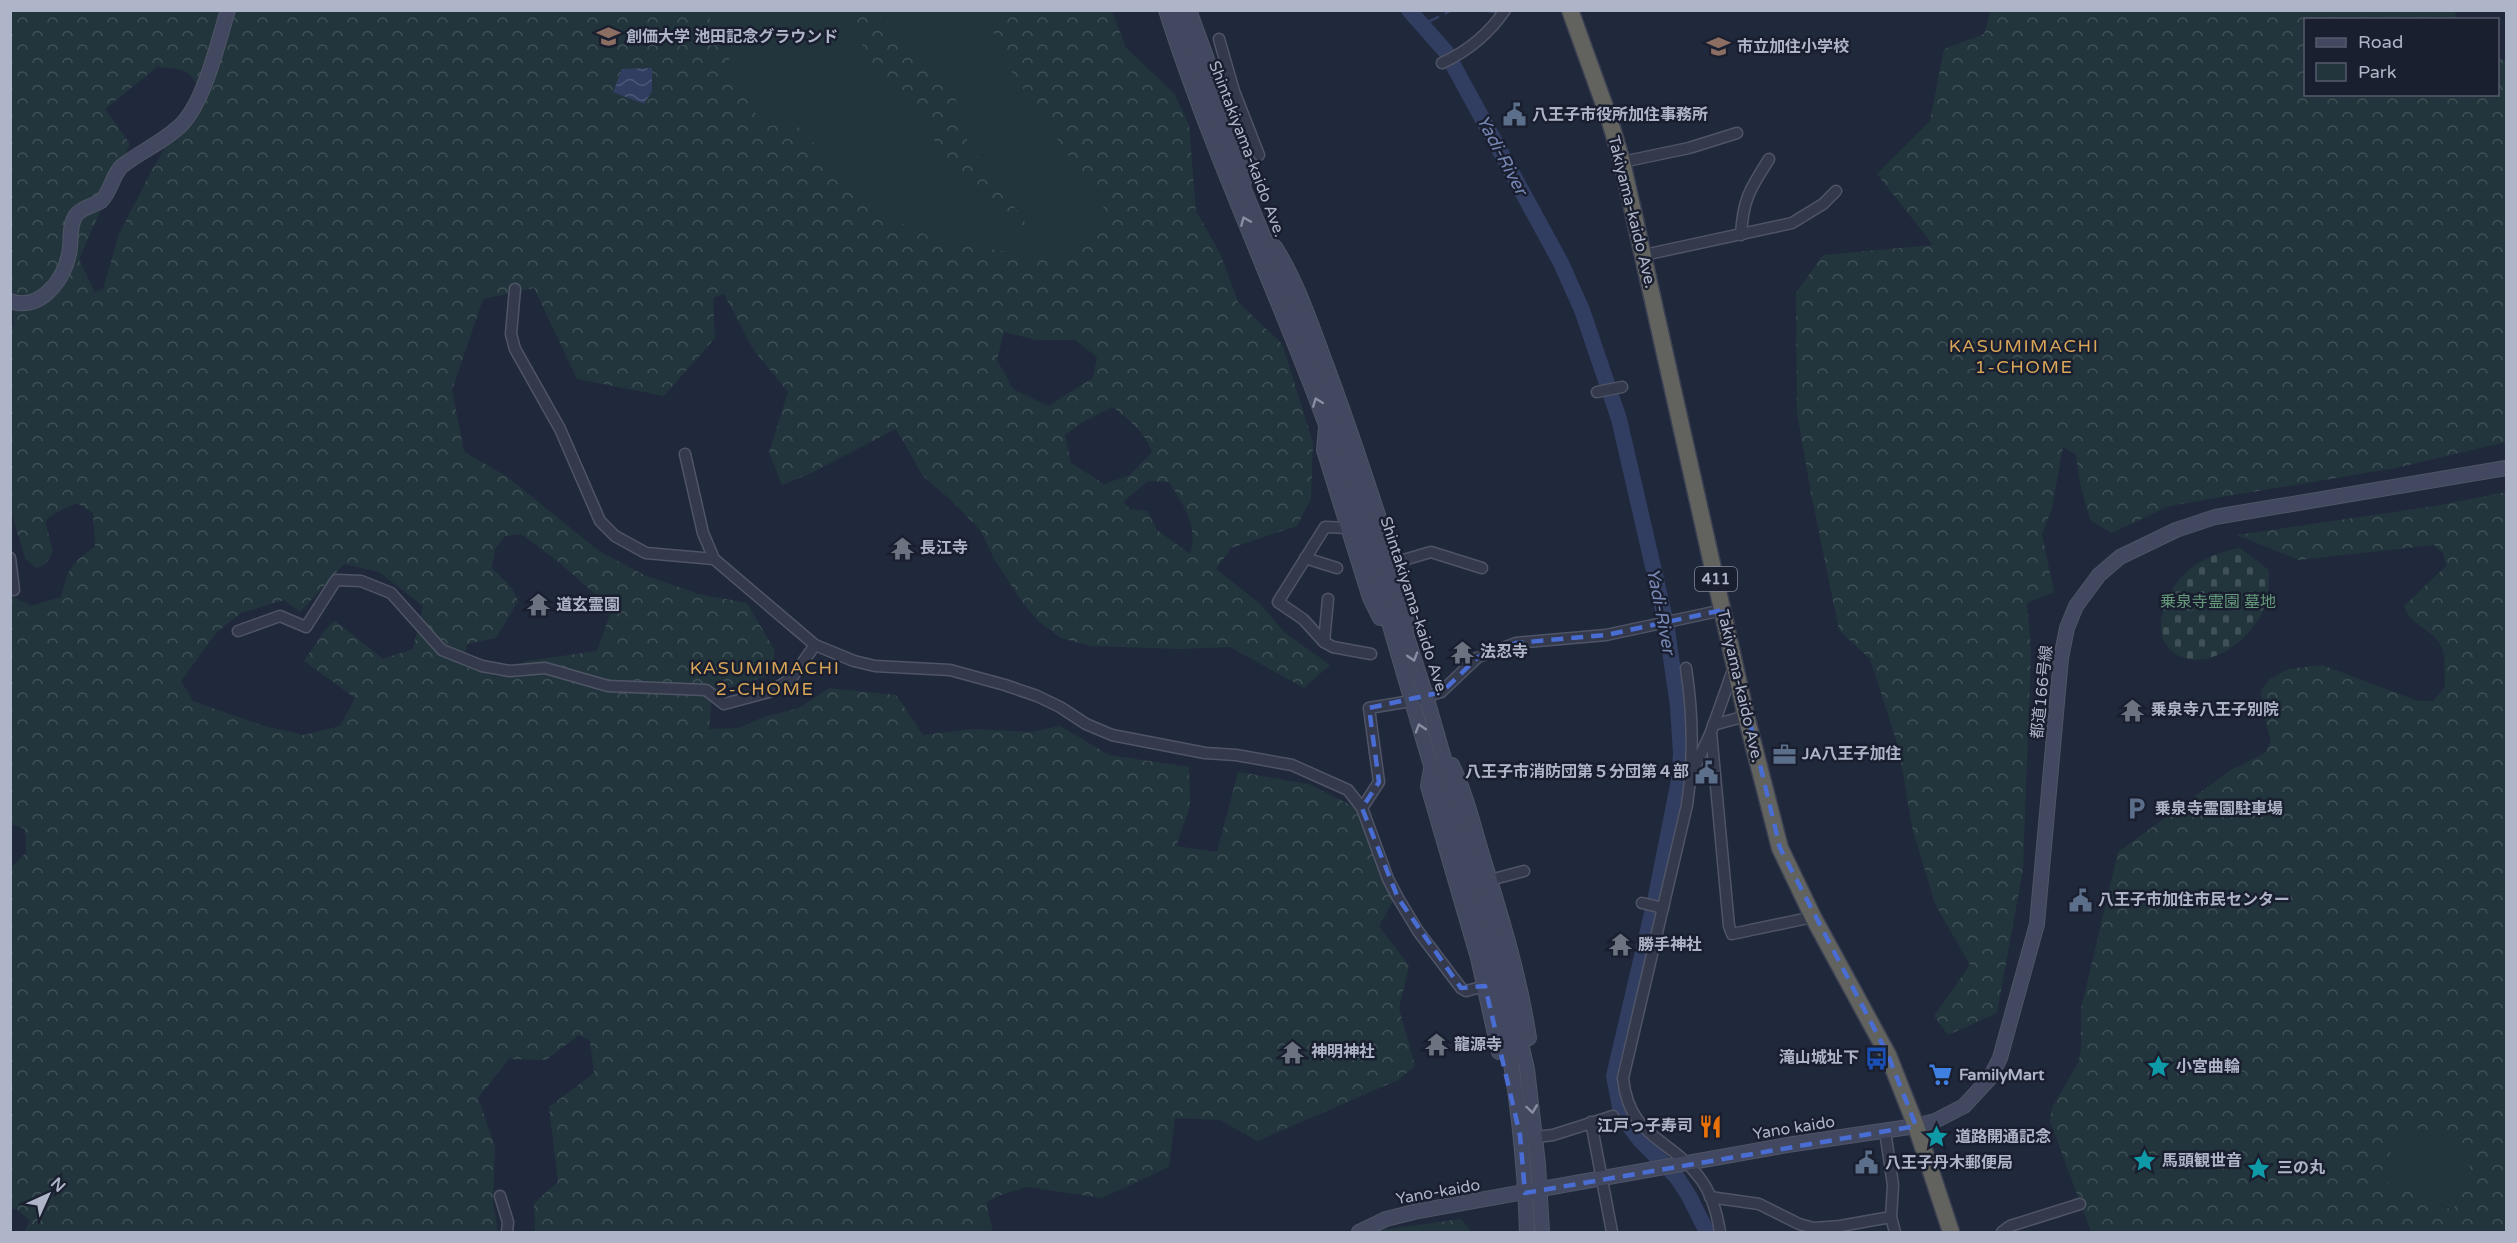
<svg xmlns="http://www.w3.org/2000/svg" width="2517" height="1243" viewBox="0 0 2517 1243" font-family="'Varela Round','Noto Sans JP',sans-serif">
	<defs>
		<pattern id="forest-crowns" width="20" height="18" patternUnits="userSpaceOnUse" patternTransform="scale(1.5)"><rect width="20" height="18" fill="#22353c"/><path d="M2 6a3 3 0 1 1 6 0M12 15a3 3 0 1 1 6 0" fill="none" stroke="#405057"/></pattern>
		<pattern id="cemetery-stones" width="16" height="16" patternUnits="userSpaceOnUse" patternTransform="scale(1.5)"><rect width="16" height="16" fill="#22353c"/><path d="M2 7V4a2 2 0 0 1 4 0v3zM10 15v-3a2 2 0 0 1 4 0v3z" fill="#405057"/></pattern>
		<pattern id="water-waves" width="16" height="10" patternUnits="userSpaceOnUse" patternTransform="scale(1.5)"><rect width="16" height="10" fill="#313e61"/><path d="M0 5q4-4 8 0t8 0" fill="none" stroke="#4c5876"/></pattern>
	</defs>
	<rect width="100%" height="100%" fill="#20283b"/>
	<g fill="#22353c">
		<path d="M646 11H1003L1081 142 1124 252 1012 301 768 149Z"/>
		<path d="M2405 1123 2471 1152 2473 1156 2454 1208 2451 1209 2384 1181 2381 1177 2401 1125Z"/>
	</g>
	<g fill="url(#forest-crowns)" fill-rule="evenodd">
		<path d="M11 11H706L757 116 771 126 792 120 878 213 938 240 1031 256 1074 255 1094 241 1108 214 997 50 989 11H1112L1126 48 1174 93 1189 125 1196 211 1220 253 1238 302 1282 344 1313 442 1311 499 1297 526 1231 548 1216 569 1260 604 1284 632 1330 665 1304 688 1230 647 1180 649 1090 646 1061 638 1038 621 1021 600 994 559 981 531 951 500 923 476 896 429 811 473 782 485 769 452 788 392 753 349 724 294 713 298 715 338 664 396 577 379 534 288 483 299 452 390 464 452 506 476 599 551 644 575 699 594 747 603 774 649 775 674 712 693 709 729 739 728 761 718 799 708 829 688 896 695 923 735 972 729 1031 732 1060 726 1109 755 1189 767 1190 806 1176 846 1217 852 1238 772 1309 784 1356 808 1393 901 1379 926 1409 966 1399 1008 1415 1066 1398 1080 1257 1141 1220 1120 1175 1118 1169 1167 1102 1198 1027 1187 1001 1195 986 1202 993 1232H535L534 1203 558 1182 549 1107 594 1073 590 1041 579 1035 546 1060 509 1059 478 1098 495 1146 493 1202 498 1232H24L30 1221 17 1209H10V868L26 853 25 829 11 824 10 595 31 606 61 597C69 567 70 564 95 547L93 513 77 503 55 513 45 521 53 551 46 564 36 568 25 558 13 518 11 516 10 327 14 325 10 284ZM157 67C189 70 192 68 201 100L176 129 153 168 119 234 103 289 95 292 79 259 130 144 105 109ZM1004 332 1036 340H1075L1097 357 1093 378 1048 406 1013 389 997 360ZM1113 407C1129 420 1145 432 1152 452L1130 475 1104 484 1071 463 1065 435 1081 423ZM1148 481 1169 482C1183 503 1199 528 1190 554L1157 530 1147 511 1130 509 1123 502ZM521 534 560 563 612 609 597 651 526 661 498 677 463 666 467 644 496 638 518 601 512 588 492 568 495 549 505 536ZM344 564 379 572 423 606 413 649 383 659 335 621 324 631 304 661 355 698 340 726 304 735 264 726 193 701 181 681 217 632 241 613 284 600 300 612Z"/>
		<path d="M842 11H880L902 42 941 72 954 94 968 143 1032 232 1023 240 975 197 942 159 925 119 882 78Z"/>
		<path d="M1991 11H2455L2456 19 2306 20V94H2498V59L2506 60V442L2396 468 2169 506 2112 533 2090 520 2079 479 2076 455 2063 447 2052 508 2042 534 2054 592 2027 603 2031 650 2023 869 1997 1013 1948 1035 1934 1016 1970 965 1935 904 1913 831 1898 746 1870 659 1839 630 1811 493 1797 413 1796 293 1823 255 1933 245 1877 174 1930 121 1944 49 1984 34Z"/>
		<path d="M2506 492V1232H2091L2050 1121 2052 1108 2078 1063 2081 1051V1009L2118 852 2231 770 2265 753 2271 741 2262 708 2261 691 2269 679 2289 669 2322 665 2418 701H2433L2445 687C2444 675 2446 659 2442 648 2434 629 2410 626 2404 606L2446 566 2443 553 2434 545 2299 560 2237 535 2435 506ZM2405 1123 2471 1152 2473 1156 2454 1208 2450 1209 2384 1181 2381 1177 2401 1125Z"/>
		<path d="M1461 1219 1471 1232H1377L1381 1230Z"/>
	</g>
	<path fill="url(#cemetery-stones)" d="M2240 548 2269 570C2269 583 2269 598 2263 610 2252 638 2213 669 2182 657 2143 642 2166 587 2190 569 2205 557 2221 552 2240 548Z"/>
	<path fill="url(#water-waves)" d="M652 68V91L644 104 613 92 622 69Z"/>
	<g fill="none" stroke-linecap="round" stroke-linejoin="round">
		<g stroke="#313e61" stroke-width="3">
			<path d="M1486 10 1499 13"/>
			<path d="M1446 13 1452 10"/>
			<path d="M1507 16 1511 10"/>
			<path d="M1426 30 1430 21 1438 17"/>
		</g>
		<path stroke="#313e61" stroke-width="16" d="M1409 10 1446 52 1561 263 1582 310 1619 419 1666 623 1678 706 1681 754 1679 780 1656 896 1614 1076 1620 1107 1627 1123 1640 1140 1676 1176 1689 1196 1707 1232"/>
		<defs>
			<g id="minor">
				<path d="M1219 39 1234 91 1259 155"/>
				<path d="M1442 63C1468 51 1489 34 1505 10"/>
				<path d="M1622 162 1689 148 1737 133"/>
				<path d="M1741 235C1743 199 1750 189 1769 159"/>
				<path d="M1644 255 1792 223 1823 204 1836 191"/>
				<path d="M515 289 511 334 515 349 560 429 600 521 615 536 646 553 714 559"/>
				<path d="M1597 392 1622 387"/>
				<path d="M685 454 703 533 714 559 815 645 854 661 875 666 950 670 1005 685 1037 696 1060 707 1086 724 1112 735 1205 753 1236 755 1292 765 1348 790 1362 808 1388 879 1398 898 1418 931 1461 988 1466 991 1485 986"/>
				<path d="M10 558 14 590"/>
				<path d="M1305 558 1337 568"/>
				<path d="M1393 563 1431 552 1482 568"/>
				<path d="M1328 599 1324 642 1333 647 1371 654"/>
				<path d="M238 631 280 616 306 627 336 580 361 581 391 593 442 650 482 666 510 671 545 668 608 686 706 690 724 704 769 692 791 679 815 645"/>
				<path d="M1324 642 1303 619 1278 602 1325 527 1349 528"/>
				<path d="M1686 668C1693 714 1694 759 1687 805L1623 1078C1629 1138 1669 1137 1699 1177 1711 1192 1717 1213 1720 1232"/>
				<path d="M1713 725 1746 716"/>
				<path d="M1711 732 1729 926 1732 934 1813 917"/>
				<path d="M1694 769 1711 732 1734 667"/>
				<path d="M1362 808 1379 782 1369 708 1411 701 1441 692 1478 657 1516 643 1606 635 1723 610"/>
				<path d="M1490 880 1524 871"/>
				<path d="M1642 903 1663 908"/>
				<path d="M1591 1122 1612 1232"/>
				<path d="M1885 1131 1893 1185 1891 1217 1895 1232"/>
				<path d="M1536 1137 1553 1135 1613 1116"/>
				<path d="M500 1196 508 1222 507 1232"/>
				<path d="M1710 1197 1759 1204 1799 1224 1814 1228 1840 1226 1891 1217"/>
				<path d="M2002 1232 2010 1226 2080 1204"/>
			</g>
			<g id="secondary">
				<path d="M1166 10C1209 145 1269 274 1319 406 1363 523 1394 643 1430 762 1449 824 1470 884 1486 947 1511 1040 1524 1136 1527 1232"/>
				<path d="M1177 10 1230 156 1308 343 1339 426 1426 696 1499 950 1527 1069 1538 1164 1542 1232"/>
				<path d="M1189 10 1243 158 1244 182"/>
				<path d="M1275 247C1297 282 1310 321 1324 359 1355 441 1381 523 1407 606L1408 626"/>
				<path d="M10 301C40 312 64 280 69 254 72 242 68 224 77 214 83 207 93 206 101 201 111 192 112 175 122 166 141 151 164 142 182 124 205 100 218 42 228 10"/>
				<path d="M1326 428 1324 450 1370 598 1380 618"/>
				<path d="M1452 765C1467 796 1474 829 1484 861 1502 919 1520 978 1529 1038"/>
				<path d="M1431 769 1428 786 1478 958 1499 1052"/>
				<path d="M1359 1232 1386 1219 1418 1211 1787 1145 1916 1126 1935 1121 1964 1106 1990 1078 2000 1058 2037 924 2061 658 2067 628 2076 606 2099 575 2120 557 2176 530 2215 517 2506 468"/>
			</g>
			<path id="trunk" d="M1570 10 1609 118 1622 162 1746 716 1780 848 1813 917 1888 1055 1916 1126 1951 1232"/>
		</defs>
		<use href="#minor" stroke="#4f5566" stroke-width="13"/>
		<use href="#secondary" stroke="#4f5566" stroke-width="16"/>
		<use href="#trunk" stroke="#3c4253" stroke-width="19"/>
		<use href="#minor" stroke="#343a4c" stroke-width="10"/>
		<use href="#secondary" stroke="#42485f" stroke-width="14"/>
		<use href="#trunk" stroke="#62625e" stroke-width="16"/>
	</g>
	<defs><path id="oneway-chevron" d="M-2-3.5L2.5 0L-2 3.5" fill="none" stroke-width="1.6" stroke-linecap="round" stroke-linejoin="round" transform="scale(1.5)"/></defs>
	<g stroke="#898fa3">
		<use href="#oneway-chevron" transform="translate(1245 221) rotate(-113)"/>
		<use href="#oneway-chevron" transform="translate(1317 402) rotate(-111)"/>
		<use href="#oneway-chevron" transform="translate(1413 657) rotate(73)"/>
		<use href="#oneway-chevron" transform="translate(1420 728) rotate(-107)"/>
		<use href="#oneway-chevron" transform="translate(1532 1109) rotate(82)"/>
	</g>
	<path fill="none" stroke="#496dd3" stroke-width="4.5" stroke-dasharray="12 8" stroke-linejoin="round" d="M1723 610 1780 848 1888 1055 1916 1126 1525 1193 1520 1135 1485 986 1461 988 1398 898 1362 808 1379 782 1369 708 1442 692 1478 657 1516 643 1606 635Z"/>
	<defs>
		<symbol id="school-bare" viewBox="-9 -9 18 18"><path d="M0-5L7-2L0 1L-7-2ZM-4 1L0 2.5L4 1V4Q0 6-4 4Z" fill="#8d6e63" stroke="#1a1f30" stroke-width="2.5" paint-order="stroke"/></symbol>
		<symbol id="civic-bare" viewBox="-9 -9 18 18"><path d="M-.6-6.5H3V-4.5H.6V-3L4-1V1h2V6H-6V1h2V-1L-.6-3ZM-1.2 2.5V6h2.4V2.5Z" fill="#5c6f8a" stroke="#1a1f30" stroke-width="2.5" paint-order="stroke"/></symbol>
		<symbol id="temple-bare" viewBox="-9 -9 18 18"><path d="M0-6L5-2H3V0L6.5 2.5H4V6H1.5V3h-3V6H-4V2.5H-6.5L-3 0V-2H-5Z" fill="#6b7280" stroke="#1a1f30" stroke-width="2.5" paint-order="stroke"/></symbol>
		<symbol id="office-bare" viewBox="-9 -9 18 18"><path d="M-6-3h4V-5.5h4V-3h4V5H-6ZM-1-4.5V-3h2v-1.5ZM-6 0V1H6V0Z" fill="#5c6f8a" stroke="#1a1f30" stroke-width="2.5" paint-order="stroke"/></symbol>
		<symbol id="parking-bare" viewBox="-9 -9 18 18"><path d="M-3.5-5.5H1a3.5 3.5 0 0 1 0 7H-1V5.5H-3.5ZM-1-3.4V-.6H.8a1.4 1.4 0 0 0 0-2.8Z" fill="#5c6f8a" stroke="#1a1f30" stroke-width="2.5" paint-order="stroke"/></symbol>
		<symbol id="bus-bare" viewBox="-9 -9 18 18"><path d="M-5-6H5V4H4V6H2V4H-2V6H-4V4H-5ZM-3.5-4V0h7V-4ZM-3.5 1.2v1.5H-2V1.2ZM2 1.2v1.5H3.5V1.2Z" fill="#1a4fb4" stroke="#1a1f30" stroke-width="2.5" paint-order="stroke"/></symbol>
		<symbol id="sight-bare" viewBox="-9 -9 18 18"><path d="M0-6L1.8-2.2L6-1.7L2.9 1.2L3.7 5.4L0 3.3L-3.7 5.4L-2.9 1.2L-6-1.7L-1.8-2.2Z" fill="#0f9aa8" stroke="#1a1f30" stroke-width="2.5" paint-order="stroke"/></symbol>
		<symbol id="supermarket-bare" viewBox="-9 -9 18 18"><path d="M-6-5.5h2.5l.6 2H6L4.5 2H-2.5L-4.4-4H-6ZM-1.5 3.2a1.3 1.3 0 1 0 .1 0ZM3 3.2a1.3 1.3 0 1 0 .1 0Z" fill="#3f7fe0" stroke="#1a1f30" stroke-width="2.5" paint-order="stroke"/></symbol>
		<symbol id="restaurant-bare" viewBox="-9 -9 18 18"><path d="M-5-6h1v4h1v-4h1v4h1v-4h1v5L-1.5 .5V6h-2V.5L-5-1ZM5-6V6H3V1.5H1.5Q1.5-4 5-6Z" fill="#e8710a" stroke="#1a1f30" stroke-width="2.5" paint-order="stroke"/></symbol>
	</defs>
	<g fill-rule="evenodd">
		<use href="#school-bare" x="592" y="20" width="33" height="33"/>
		<use href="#school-bare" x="1702" y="30" width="33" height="33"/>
		<use href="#civic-bare" x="1498" y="98" width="33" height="33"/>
		<use href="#temple-bare" x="886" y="532" width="33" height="33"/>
		<use href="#temple-bare" x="522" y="588" width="33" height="33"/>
		<use href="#temple-bare" x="1446" y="636" width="33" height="33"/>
		<use href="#temple-bare" x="2116" y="694" width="33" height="33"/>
		<use href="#office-bare" x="1768" y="738" width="33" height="33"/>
		<use href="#civic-bare" x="1690" y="756" width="33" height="33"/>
		<use href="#parking-bare" x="2120" y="792" width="33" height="33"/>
		<use href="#civic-bare" x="2064" y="884" width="33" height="33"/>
		<use href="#temple-bare" x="1604" y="928" width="33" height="33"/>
		<use href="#temple-bare" x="1420" y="1028" width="33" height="33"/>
		<use href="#temple-bare" x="1276" y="1036" width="33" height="33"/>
		<use href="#bus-bare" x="1860" y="1042" width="33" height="33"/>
		<use href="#sight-bare" x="2142" y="1050" width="33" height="33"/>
		<use href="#supermarket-bare" x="1924" y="1058" width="33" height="33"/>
		<use href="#restaurant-bare" x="1694" y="1110" width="33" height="33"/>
		<use href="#sight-bare" x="1920" y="1120" width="33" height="33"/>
		<use href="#sight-bare" x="2128" y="1144" width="33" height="33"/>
		<use href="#civic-bare" x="1850" y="1146" width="33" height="33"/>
		<use href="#sight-bare" x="2242" y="1152" width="33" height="33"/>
	</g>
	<g text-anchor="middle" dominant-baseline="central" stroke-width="5" stroke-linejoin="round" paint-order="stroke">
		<rect fill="#1a1f30" stroke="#82889a" stroke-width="1.5" x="1695" y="567" width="42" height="24" rx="4.5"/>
		<g font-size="15" font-weight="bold" fill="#afb5c8">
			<text x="1716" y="579">411</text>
		</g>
		<g font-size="16" font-weight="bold" fill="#afb5c8" stroke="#1a1f30" text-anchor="start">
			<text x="626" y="37">創価大学 池田記念グラウンド</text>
			<text x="1737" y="47">市立加住小学校</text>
			<text x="1532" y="115">八王子市役所加住事務所</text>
			<text x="920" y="548">長江寺</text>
			<text x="556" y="605">道玄霊園</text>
			<text x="1480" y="652">法忍寺</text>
			<text x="2151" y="710">乗泉寺八王子別院</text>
			<text x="1802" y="754">JA八王子加住</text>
			<text x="1689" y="772" text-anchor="end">八王子市消防団第５分団第４部</text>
			<text x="2155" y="809">乗泉寺霊園駐車場</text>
			<text x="2098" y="900">八王子市加住市民センター</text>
			<text x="1638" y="945">勝手神社</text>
			<text x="1454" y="1045">龍源寺</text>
			<text x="1311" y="1052">神明神社</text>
			<text x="1859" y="1058" text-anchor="end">滝山城址下</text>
			<text x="2176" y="1067">小宮曲輪</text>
			<text x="1959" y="1075">FamilyMart</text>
			<text x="1693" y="1126" text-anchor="end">江戸っ子寿司</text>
			<text x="1955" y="1137">道路開通記念</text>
			<text x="2162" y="1161">馬頭観世音</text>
			<text x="1885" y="1163">八王子丹木郵便局</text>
			<text x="2277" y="1168">三の丸</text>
		</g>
		<g font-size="16" fill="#afb5c8" stroke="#1a1f30">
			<text transform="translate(1247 149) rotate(69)">Shintakiyama-kaido Ave.</text>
			<text transform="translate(1632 212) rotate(76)">Takiyama-kaido Ave.</text>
			<text transform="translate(1414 606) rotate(72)">Shintakiyama-kaido Ave.</text>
			<text transform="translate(1740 686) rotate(77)">Takiyama-kaido Ave.</text>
			<text transform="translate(2042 692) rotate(-84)">都道166号線</text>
			<text transform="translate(1794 1128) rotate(-9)">Yano kaido</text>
			<text transform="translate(1438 1192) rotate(-10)">Yano-kaido</text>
		</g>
		<g font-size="16" fill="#659a7a" stroke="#1a1f30">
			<text x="2218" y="602">乗泉寺霊園 墓地</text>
		</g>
		<g font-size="18" font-style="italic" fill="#7586b2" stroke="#1a1f30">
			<text transform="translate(1502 155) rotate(62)">Yadi-River</text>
			<text transform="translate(1661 611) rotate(79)">Yadi-River</text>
		</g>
		<g font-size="18" letter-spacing="1.5" fill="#daa657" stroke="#1a1f30">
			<text x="2024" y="346">KASUMIMACHI<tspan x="2024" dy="21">1-CHOME</tspan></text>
			<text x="765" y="668">KASUMIMACHI<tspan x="765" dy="21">2-CHOME</tspan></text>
		</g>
	</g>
	<rect width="2517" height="1243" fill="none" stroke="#afb5c8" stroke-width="24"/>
	<rect x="2304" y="18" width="195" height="78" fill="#1a1f30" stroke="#565b6d" stroke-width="1.5"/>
	<rect x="2316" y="38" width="30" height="9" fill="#42485f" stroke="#565b6d" stroke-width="1.5"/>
	<text x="2358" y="48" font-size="18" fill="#afb5c8">Road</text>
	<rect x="2316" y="63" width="30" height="18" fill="#22353c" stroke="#565b6d" stroke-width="1.5"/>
	<text x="2358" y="78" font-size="18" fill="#afb5c8">Park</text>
	<g transform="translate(48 1195) rotate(45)" stroke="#1a1f30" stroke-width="4.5" paint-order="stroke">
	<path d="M0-4.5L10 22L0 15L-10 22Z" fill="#afb5c8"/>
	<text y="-9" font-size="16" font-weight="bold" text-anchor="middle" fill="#afb5c8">N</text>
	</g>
</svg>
